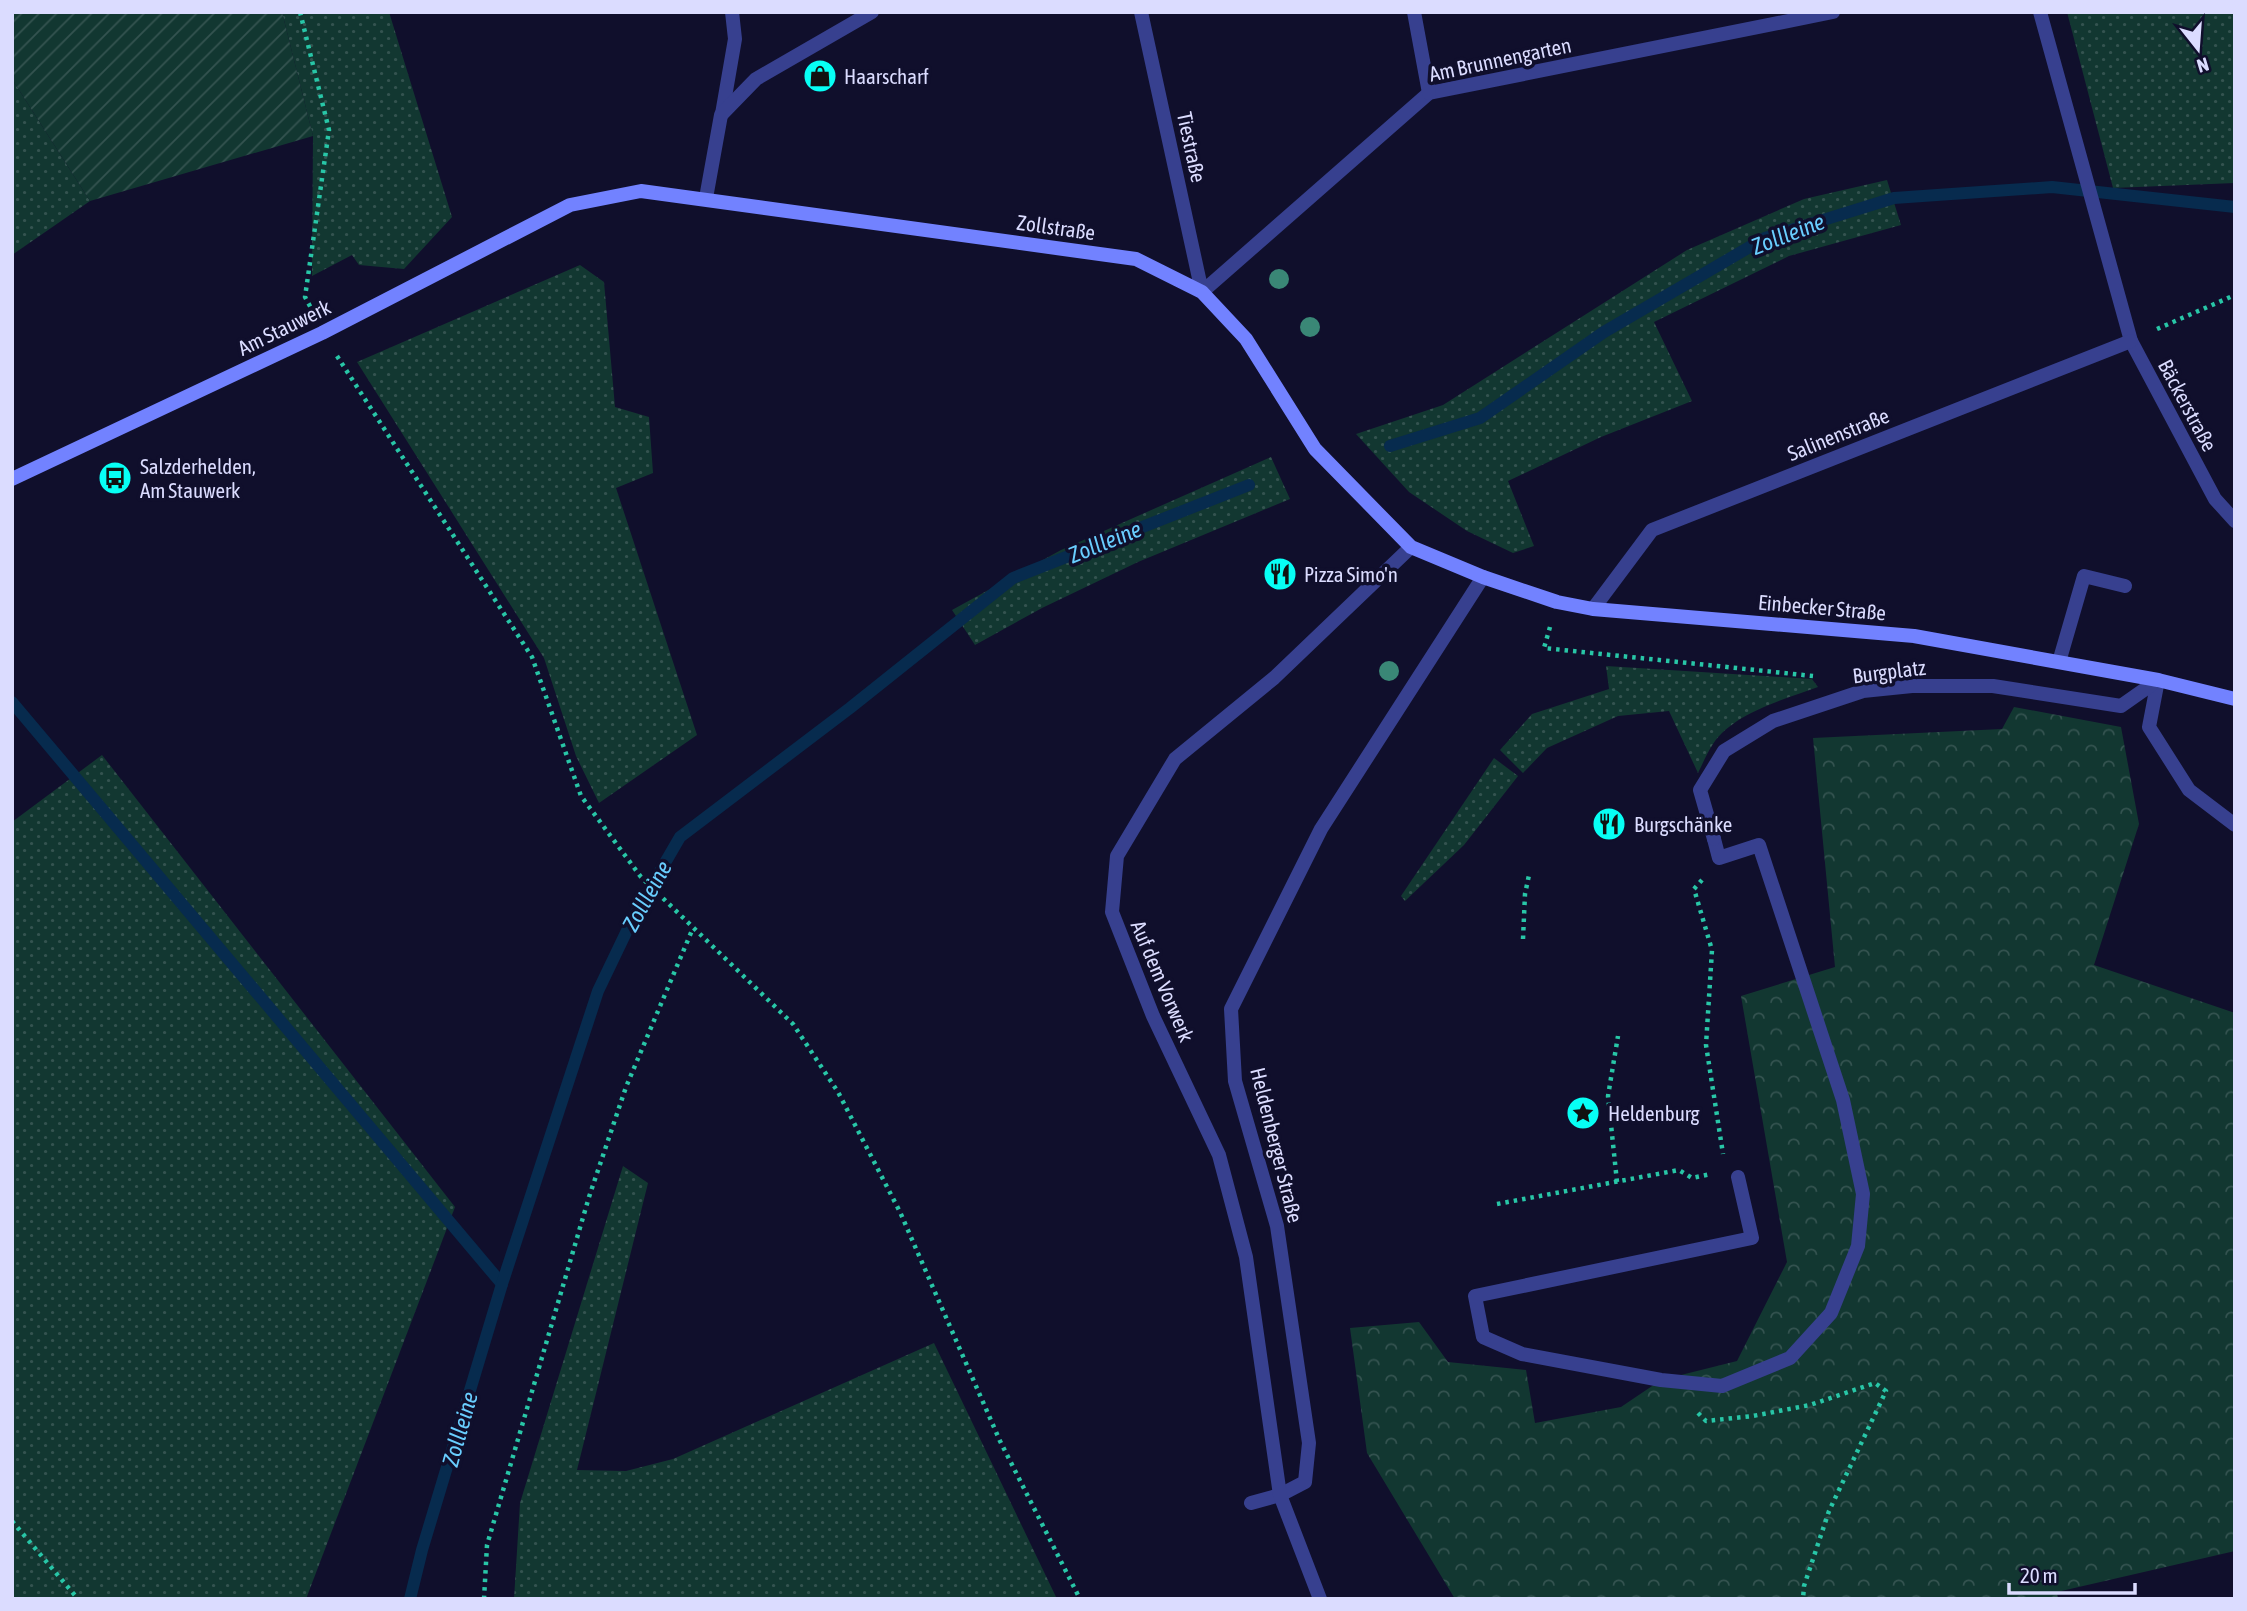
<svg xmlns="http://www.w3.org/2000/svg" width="2247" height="1611" viewBox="0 0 2247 1611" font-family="'Asap Condensed',sans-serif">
	<defs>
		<pattern id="grass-dots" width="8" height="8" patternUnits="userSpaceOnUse" patternTransform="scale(1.75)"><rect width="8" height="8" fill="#123731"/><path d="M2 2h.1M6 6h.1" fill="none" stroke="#345350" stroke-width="1.8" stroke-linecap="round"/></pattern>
		<pattern id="forest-crowns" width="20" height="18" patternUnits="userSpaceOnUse" patternTransform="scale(1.75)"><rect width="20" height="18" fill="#123731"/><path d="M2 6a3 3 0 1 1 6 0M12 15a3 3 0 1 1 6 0" fill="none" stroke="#345350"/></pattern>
		<pattern id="garden-furrows" width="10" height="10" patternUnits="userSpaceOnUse" patternTransform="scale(1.75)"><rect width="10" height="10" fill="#123731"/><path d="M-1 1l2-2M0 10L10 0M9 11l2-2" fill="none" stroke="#345350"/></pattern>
	</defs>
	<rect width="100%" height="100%" fill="#100f2c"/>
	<g fill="url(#grass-dots)">
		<path d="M282 12H389L452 217 404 269 359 265 352 255 312 276 313 136Z"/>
		<path d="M2067 12H2235V183L2113 188Z"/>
		<path d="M12 79 90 201 12 255Z"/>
		<path d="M1887 180 1901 225 1789 256 1654 322 1692 401 1601 437 1508 481 1534 546 1513 553 1467 531 1409 492 1356 434 1443 405 1687 250 1804 199Z"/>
		<path d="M580 265 604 282 615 407 649 417 653 473 616 488 697 735 599 803 576 756 544 658 357 362Z"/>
		<path d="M1271 457 1290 499 1138 562 1042 608 975 645 952 610 1061 550Z"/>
		<path d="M1606 666 1812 679 1818 687C1785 699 1733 713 1713 744 1707 753 1703 763 1698 773L1669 711 1618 716 1547 748 1523 773 1500 750 1532 714 1609 689Z"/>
		<path d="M102 755 455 1207 306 1599H12V822Z"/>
		<path d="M1494 758 1518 776 1464 845 1405 901 1401 896Z"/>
		<path d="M623 1166 648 1183 577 1470 626 1471 673 1459 934 1343 1057 1599H514L520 1503Z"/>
	</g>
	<path fill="url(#forest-crowns)" d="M2014 707 2121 727 2139 824 2094 965 2235 1013V1551L2057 1592 2058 1599H1455L1367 1453 1350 1328 1419 1322 1448 1362 1526 1370 1535 1423 1621 1407 1661 1380 1737 1361 1787 1262 1741 996 1835 967 1813 738 2002 729Z"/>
	<path fill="url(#garden-furrows)" d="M12 12H282L313 136 90 201 12 79Z"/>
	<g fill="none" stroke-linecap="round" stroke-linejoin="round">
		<g stroke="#072b4e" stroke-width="12">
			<path d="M1390 446 1480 418 1604 332 1765 238 1894 198 2052 187 2235 207"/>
			<path d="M12 702 502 1284"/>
			<path d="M410 1599 422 1550 502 1284 598 991 633 918 680 837 850 708 1013 578 1249 485"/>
		</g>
		<g stroke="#28c6a7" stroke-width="4.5" stroke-dasharray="3.5 5" stroke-linecap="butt">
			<path d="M300 12 329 130 305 297 311 308"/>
			<path d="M2157 329 2235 295"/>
			<path d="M337 356 532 657 581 796 641 877 793 1024 838 1092 900 1212 1000 1441 1080 1599"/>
			<path d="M1550 627 1544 648 1813 676"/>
			<path d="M1702 880 1694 889 1712 950 1706 1045 1723 1154"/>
			<path d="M1523 939 1525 894 1529 875"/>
			<path d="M1617 1182 1608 1096 1618 1036"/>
			<path d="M1497 1204 1679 1170 1692 1178 1711 1174"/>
			<path d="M1698 1413 1706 1421 1753 1416 1810 1405 1875 1383 1886 1391 1829 1511 1804 1586 1803 1599"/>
			<path d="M12 1521 78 1599"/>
			<path d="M484 1599 487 1545 589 1197 626 1087 693 928"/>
		</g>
		<g stroke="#37408f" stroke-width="14">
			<path d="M2059 662 2084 576 2125 586"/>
			<path d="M2158 680 2149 727 2189 790 2235 825"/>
			<path d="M1714 839 1719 858 1759 845 1843 1100 1863 1194 1858 1246 1831 1313 1790 1358 1722 1386 1661 1380 1522 1354 1483 1337 1475 1296 1752 1238 1738 1177"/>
			<path d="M1251 1503 1280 1495"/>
		</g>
		<g stroke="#37408f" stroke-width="14">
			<path d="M1141 12 1202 292 1429 93 1833 12"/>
			<path d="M1414 12 1429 93"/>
			<path d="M2040 12 2131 341 2215 499 2235 521"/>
			<path d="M722 114 735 39 732 12"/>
			<path d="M706 198 721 115 756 79 872 12"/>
			<path d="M1593 609 1652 530 2131 341"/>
			<path d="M1714 839 1700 790 1724 751 1773 721 1863 691 1912 686H1993L2121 706 2158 680"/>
			<path d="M1280 1495 1305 1482 1309 1443 1277 1226 1235 1081 1231 1009 1321 829 1483 577"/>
			<path d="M1320 1599 1280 1495 1246 1257 1219 1155 1153 1016 1112 912 1117 856 1175 759 1274 678 1411 547"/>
		</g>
		<path stroke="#7282ff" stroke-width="14" d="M12 479 322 333 570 205 641 191 1136 259 1202 292 1246 339 1315 449 1411 547 1483 577 1557 602 1593 609 1914 636 2158 680 2235 699"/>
	</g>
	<g fill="#3a8776">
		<circle cx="1279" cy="279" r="10"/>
		<circle cx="1310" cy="327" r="10"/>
		<circle cx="1389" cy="671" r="10"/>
	</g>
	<defs>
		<symbol id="shop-disc" viewBox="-11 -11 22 22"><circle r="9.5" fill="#07fff5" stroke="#100f2c"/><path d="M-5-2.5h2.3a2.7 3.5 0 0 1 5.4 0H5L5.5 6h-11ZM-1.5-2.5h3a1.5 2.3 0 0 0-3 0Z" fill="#111"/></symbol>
		<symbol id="bus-disc" viewBox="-11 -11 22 22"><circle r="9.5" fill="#07fff5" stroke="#100f2c"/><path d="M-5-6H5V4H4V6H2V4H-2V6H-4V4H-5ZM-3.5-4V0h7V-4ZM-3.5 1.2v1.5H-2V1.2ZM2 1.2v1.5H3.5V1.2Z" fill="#111"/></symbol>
		<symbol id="restaurant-disc" viewBox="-11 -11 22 22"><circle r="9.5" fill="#07fff5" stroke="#100f2c"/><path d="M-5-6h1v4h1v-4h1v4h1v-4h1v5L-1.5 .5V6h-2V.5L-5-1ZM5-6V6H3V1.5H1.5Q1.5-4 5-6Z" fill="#111"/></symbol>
		<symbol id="sight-disc" viewBox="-11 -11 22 22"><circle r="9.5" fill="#07fff5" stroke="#100f2c"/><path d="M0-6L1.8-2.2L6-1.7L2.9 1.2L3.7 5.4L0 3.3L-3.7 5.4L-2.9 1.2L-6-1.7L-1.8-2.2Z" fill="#111"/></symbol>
	</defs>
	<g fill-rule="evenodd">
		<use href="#shop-disc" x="801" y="57" width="38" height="38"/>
		<use href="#bus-disc" x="96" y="459" width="38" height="38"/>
		<use href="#restaurant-disc" x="1261" y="555" width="38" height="38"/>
		<use href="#restaurant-disc" x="1590" y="805" width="38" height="38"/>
		<use href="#sight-disc" x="1564" y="1094" width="38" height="38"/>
	</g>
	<g text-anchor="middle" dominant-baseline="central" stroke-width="7" stroke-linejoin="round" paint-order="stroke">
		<g font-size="21" fill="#dbdcff" stroke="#100f2c">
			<text transform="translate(1500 59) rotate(-12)">Am Brunnengarten</text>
			<text transform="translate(1192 147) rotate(78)">Tiestraße</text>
			<text transform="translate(1056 227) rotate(8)">Zollstraße</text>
			<text transform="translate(284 327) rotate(-26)">Am Stauwerk</text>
			<text transform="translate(2188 405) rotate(62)">Bäckerstraße</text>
			<text transform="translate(1838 434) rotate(-22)">Salinenstraße</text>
			<text transform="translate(1822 607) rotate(5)">Einbecker Straße</text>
			<text transform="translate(1889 671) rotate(-7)">Burgplatz</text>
			<text transform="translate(1163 981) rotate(67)">Auf dem Vorwerk</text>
			<text transform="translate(1277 1145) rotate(76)">Heldenberger Straße</text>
		</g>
		<g font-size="21" fill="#dbdcff" stroke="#100f2c" text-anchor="start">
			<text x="844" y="76">Haarscharf</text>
			<text x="140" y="466">Salzderhelden,<tspan x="140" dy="24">Am Stauwerk</tspan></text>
			<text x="1304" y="574">Pizza Simo'n</text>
			<text x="1634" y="824">Burgschänke</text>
			<text x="1608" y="1113">Heldenburg</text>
		</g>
		<g font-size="23" font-style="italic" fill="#69ceff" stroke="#100f2c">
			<text transform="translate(1788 234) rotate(-21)">Zollleine</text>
			<text transform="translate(1105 542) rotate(-22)">Zollleine</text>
			<text transform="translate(647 896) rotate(-61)">Zollleine</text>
			<text transform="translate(460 1429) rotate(-74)">Zollleine</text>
		</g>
	</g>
	<rect width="2247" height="1611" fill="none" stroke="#dbdcff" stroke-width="28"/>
	<g transform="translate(2198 49) rotate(163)" stroke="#100f2c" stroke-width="5" paint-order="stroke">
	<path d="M0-5L12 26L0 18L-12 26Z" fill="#dbdcff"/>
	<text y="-10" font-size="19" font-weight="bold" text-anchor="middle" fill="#dbdcff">N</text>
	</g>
	<path d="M2009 1583v10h126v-10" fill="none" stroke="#dbdcff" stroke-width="3.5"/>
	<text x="2020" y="1583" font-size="21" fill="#dbdcff" stroke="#100f2c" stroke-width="5" paint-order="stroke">20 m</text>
</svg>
